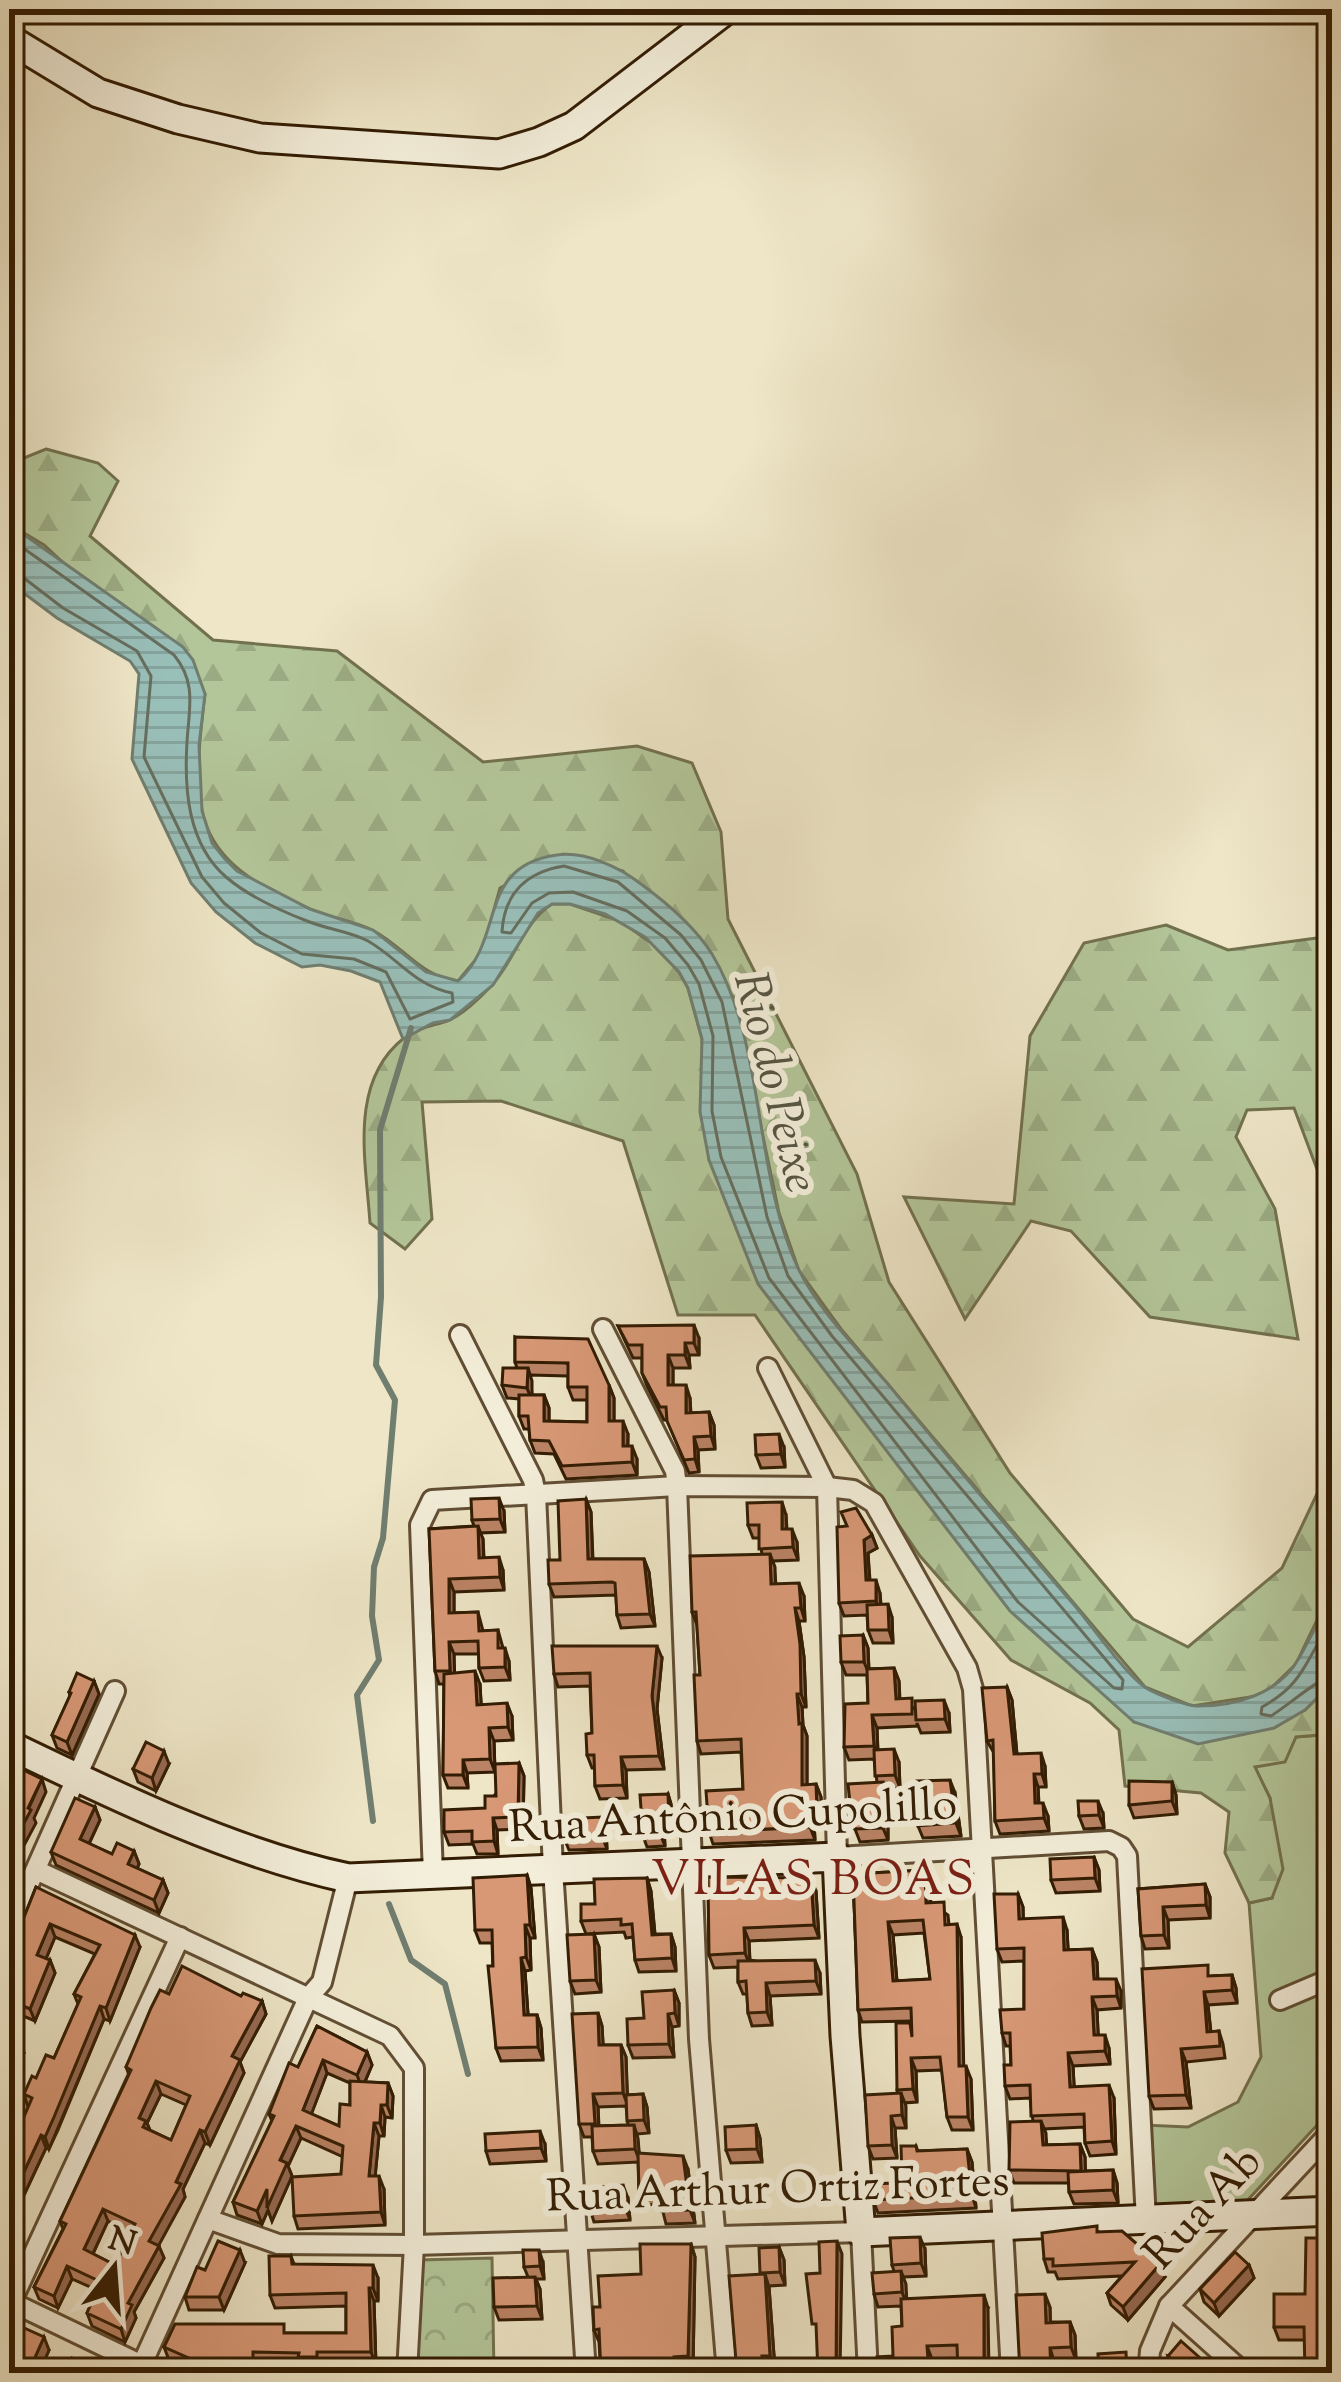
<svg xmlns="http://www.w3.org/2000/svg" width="1341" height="2382" viewBox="0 0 1341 2382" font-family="'Sorts Mill Goudy',serif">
	<defs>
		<pattern id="forest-firs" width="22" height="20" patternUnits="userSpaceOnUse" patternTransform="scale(3)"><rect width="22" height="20" fill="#b3c699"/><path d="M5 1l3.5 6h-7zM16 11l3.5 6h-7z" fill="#9aaa82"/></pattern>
		<pattern id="park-crowns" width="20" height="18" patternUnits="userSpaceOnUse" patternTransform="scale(3)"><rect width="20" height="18" fill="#b3c699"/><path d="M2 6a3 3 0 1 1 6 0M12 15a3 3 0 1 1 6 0" fill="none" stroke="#9aaa82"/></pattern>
		<pattern id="water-rules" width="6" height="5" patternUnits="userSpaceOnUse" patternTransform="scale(3)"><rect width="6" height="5" fill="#99bfb9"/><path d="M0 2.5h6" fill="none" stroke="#84a49d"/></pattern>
	</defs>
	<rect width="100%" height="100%" fill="#eee6c7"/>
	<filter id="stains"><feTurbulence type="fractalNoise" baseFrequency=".00167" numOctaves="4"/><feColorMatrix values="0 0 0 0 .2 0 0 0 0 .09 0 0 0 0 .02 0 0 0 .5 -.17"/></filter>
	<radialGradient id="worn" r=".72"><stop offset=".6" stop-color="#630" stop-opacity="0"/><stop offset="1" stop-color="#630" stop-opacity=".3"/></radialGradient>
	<path fill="#b3c699" stroke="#72714e" stroke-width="3" d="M1332 1734V2109L1245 2203 1150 2206 1144 2125 1188 2127 1238 2102 1261 2057 1249 1903 1272 1898 1270 1798 1254 1767 1296 1737Z"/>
	<g fill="url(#forest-firs)" stroke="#72714e" stroke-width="3">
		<path d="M46 449 98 463 118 481 90 536 213 640 337 651 483 762 637 746 692 763 721 832 728 919 857 1174 889 1282 1010 1473 1133 1619 1188 1647 1282 1568 1332 1462V1604L1317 1620 1296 1664 1270 1689 1257 1696 1192 1706 1145 1687 841 1329 799 1271 779 1213 734 998 623 871 563 854 500 888 482 952 458 981C420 977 404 946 372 930 353 920 329 918 310 909 191 859 190 814 205 694L44 545 9 524V464Z"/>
		<path d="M552 904H570L620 921 657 947 679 972 688 988 702 1039 709 1160 1134 1722 1305 1710 1332 1683V1734L1296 1737 1285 1762 1255 1767 1270 1798 1283 1869 1272 1898 1249 1903 1225 1853 1229 1812 1201 1793 1125 1786 1119 1730 1090 1703 1011 1660 920 1556 755 1315H678L623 1141 501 1101 422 1102 432 1219 405 1249 370 1223C366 1161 348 1082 404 1038 418 1028 432 1026 447 1021 461 1016 481 997 491 986 515 961 522 923 552 904Z"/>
		<path d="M1166 925 1228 950 1332 936V1209L1294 1108 1247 1110 1236 1137 1275 1209 1298 1339 1150 1317 1071 1231 1031 1221 965 1319 904 1197 1014 1204 1030 1036 1084 943Z"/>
	</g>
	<path fill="url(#park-crowns)" stroke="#72714e" stroke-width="3" d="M492 2258 494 2373H417L419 2260Z"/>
	<path fill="url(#water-rules)" stroke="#707e70" stroke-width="3" d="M9 524 183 647 193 660 205 694 199 745 202 811 212 843 224 858 237 871 310 909 373 930 426 972 458 981C506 939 476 866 557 855 585 851 619 867 641 884 667 903 695 927 712 954 766 1043 753 1173 798 1268 818 1310 857 1348 887 1383 949 1458 1011 1532 1075 1606 1092 1626 1126 1675 1146 1688 1158 1695 1184 1705 1197 1706 1236 1706 1279 1694 1299 1658 1310 1639 1317 1621 1332 1604V1683L1305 1710 1274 1728 1198 1744 1134 1722 1010 1611 758 1284 709 1160 700 1112 702 1039 688 988 679 972 645 937 605 914 570 904H552L538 913 493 985 450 1020 433 1023 403 1039 380 982 351 971 320 965 302 967 255 943 216 912 191 883 132 759 139 674 130 661 57 618 9 582Z"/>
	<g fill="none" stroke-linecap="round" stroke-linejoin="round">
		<g stroke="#666e5e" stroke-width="3">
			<path d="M9 538 174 655C197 683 189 708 187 742 184 790 188 844 226 877 247 895 281 911 307 921 326 929 349 931 368 941 398 958 415 986 452 993L453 1002 410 1019 386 972 354 959 302 954 261 933 224 903 202 877 144 757 151 676 137 651 63 608 20 575 9 574"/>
			<path d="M564 866 618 882 681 935 701 960 722 1002 767 1217 788 1276 832 1336 1123 1680 1122 1689 1114 1688 1018 1602 769 1278 721 1157 712 1111 713 1036 699 984 688 965 665 938 627 911 573 892 549 893 532 903 511 933 502 932C504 893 527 872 564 866Z"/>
			<path d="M1332 1622C1305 1658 1306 1683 1262 1707L1261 1714 1271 1716C1286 1707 1319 1678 1332 1676"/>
		</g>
		<g stroke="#707e70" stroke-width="6">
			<path d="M373 1821 357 1695 379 1660 372 1616 374 1567 383 1538 395 1400 376 1365 381 1297 380 1130 411 1028"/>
			<path d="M389 1904 411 1960 445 1984 468 2074"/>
		</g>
		<defs>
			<g id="street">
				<path d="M603 1329 675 1471 677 1486 699 2039 727 2373"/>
				<path d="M460 1335 533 1480 536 1494 553 1869 586 2373"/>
				<path d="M768 1368 827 1487 837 1857 1109 1841 1121 1847 1127 1856 1146 2220"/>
				<path d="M36 1870 390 2036 414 2068V2245L407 2373"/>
				<path d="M433 1875 420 1525 432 1500 677 1486 827 1487 853 1490 874 1503 967 1668 973 1689 1011 2373"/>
				<path d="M9 1929 115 1691"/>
				<path d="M1280 2000 1332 1978"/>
				<path d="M208 2219 278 2244 414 2245 861 2232 868 2373"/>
				<path d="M9 2301 159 2373"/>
				<path d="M1169 2306 1244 2373"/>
				<path d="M9 2307 180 1937"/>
				<path d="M138 2373 308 1998 322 1982 348 1878"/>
				<path d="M1148 2373 1150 2351 1169 2306 1332 2131"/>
			</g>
			<g id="secondary">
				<path d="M9 39 98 93 178 119 260 138 499 154 539 142 574 126 727 9"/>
				<path d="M9 1745C115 1796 232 1853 348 1878L837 1857 845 2036 861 2232 1332 2211"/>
			</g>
		</defs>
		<use href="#street" stroke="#614e34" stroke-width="24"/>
		<use href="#secondary" stroke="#321c03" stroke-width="33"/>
		<use href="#street" stroke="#f4efdb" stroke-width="18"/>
		<use href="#secondary" stroke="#f4efdb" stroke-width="27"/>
	</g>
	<g fill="#ba8365" stroke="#321c03" stroke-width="3" fill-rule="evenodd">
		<path d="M618 1326 699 1338V1355H689L690 1368H673V1385L690 1398 691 1413 709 1412 714 1425 715 1449 698 1450 699 1472 689 1473 667 1420H664L647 1386 642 1373V1358H633Z"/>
		<path d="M515 1337 609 1385 614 1398V1421L628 1434V1446L637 1459V1475L566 1479 554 1454 535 1453 530 1440 529 1429H524L519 1416V1399L507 1398 502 1385 517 1368 515 1362ZM530 1375 568 1376V1387L573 1400H587V1422L549 1421V1408L544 1395H532Z"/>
		<path d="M784 1447 785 1467 761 1468 756 1455Z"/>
		<path d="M586 1499 591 1512 593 1559H644L649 1572 655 1626 621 1628 617 1615 616 1595 554 1597 549 1584Z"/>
		<path d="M504 1511 505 1532 480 1533 483 1539 484 1557 503 1570 504 1590 454 1592V1613L478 1612 483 1631 498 1630 503 1648 509 1661 510 1680 484 1681 479 1668V1654H454V1673L480 1684 481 1704 512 1716 513 1740 494 1741 495 1772 467 1773 468 1788H448L443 1775 444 1684H439L435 1671 429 1529 474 1526 472 1520Z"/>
		<path d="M786 1515 787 1529 797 1542 798 1560 773 1561 776 1584 804 1596 805 1621H799L804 1657 806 1707H802L803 1725 807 1736V1785L816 1784 821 1797 822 1822H814L815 1840 713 1844 709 1832 743 1789 741 1752 701 1754 697 1741 700 1675 697 1625 692 1612 762 1554 759 1538H753L748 1525Z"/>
		<path d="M872 1535 877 1548 868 1553 870 1580 880 1593 881 1604 892 1617 893 1643H873L868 1630 867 1615 844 1616 839 1603Z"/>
		<path d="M863 1635 868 1648 869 1669 894 1668 899 1681 900 1699 915 1709 949 1713 950 1732 921 1733 917 1723V1726L877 1728 878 1750 899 1762 900 1788 885 1789 888 1795V1840L860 1842 855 1829V1816L850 1803 877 1782 874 1759 849 1760 844 1747 868 1703 867 1675H846L841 1662Z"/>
		<path d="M662 1658 657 1709 664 1769 626 1770 627 1798 600 1799 595 1786V1768H592L587 1755 592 1733 590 1686 558 1687 554 1674Z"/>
		<path d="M94 1681 99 1694 72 1755 57 1748 52 1735 70 1696 69 1692Z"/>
		<path d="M1007 1687 1012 1700 1017 1754 1045 1766 1046 1787H1038L1039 1803 1048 1816 1049 1831 1000 1834 995 1821 994 1753 987 1741Z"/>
		<path d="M519 1763 524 1776 523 1829 497 1830 498 1854H477L473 1844 449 1845 444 1832 485 1808Z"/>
		<path d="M169 1764 156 1791 138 1782 133 1769Z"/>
		<path d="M1172 1782 1176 1795 1177 1814 1134 1818 1129 1805Z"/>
		<path d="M955 1793 961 1836 923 1838 918 1826Z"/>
		<path d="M668 1794 671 1804 673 1828H664L665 1846 647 1847 643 1836Z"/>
		<path d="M95 1807 100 1820 89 1844 112 1854 134 1851 139 1864 137 1868 163 1880 168 1893 159 1913 56 1865 51 1852Z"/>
		<path d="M1103 1813 1104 1828 1084 1829 1079 1816Z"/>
		<path d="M602 1817 606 1830 607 1849 569 1850 564 1838Z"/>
		<path d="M1094 1857 1099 1870 1100 1891 1056 1893 1051 1880Z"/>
		<path d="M925 1870 929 1883 931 1903 948 1915 949 1925 961 1937 963 2066 971 2079 973 2130H952L947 2117 942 2070 916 2071 917 2102 904 2103 906 2128H895L897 2158 873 2159 868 2146 898 2093 897 2090 912 2028V2021L862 2022 858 2010 853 1874ZM924 1933 930 1979 897 1981 893 1935Z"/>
		<path d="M527 1875 531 1888 535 1938H530L531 1970 525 1971 528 2015H537L541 2028 543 2060 501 2061 496 2048 492 1943H480L475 1930Z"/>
		<path d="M708 1877 816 1891 819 1938 749 1941 750 1960 820 1973 821 1994 770 1996 772 2025 752 2026 748 2013 747 1994H743L738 1982V1967L714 1968 709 1955Z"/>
		<path d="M647 1878 651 1891 655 1934H671L675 1947 676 1971 639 1972 635 1960 633 1937 626 1938 624 1932 586 1934 581 1921 595 1904Z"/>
		<path d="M1205 1884 1210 1897V1918L1168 1920 1169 1948 1145 1949 1141 1936 1138 1889Z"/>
		<path d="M36 1887 140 1947 110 2021 104 2019 58 2130 49 2149 46 2148 9 2227V2137L17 2133 28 2107 24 2094 54 2058 78 2004 74 1994 95 1954 55 1937 46 1959 50 1960 55 1973 35 2021 21 2015 11 2037 19 2040 24 2053 9 2080V1955Z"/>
		<path d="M1018 1894 1023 1907V1919L1067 1930 1068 1950 1092 1949 1097 1962 1098 1979 1121 1991V2008L1097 2010 1098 2035 1109 2048 1110 2064 1073 2066 1074 2087 1114 2098 1116 2154 1090 2156 1085 2143 1084 2127 1044 2129 1047 2145 1080 2144 1085 2157V2171L1113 2170 1117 2183 1118 2203 1074 2204 1069 2192V2183H1014L1009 2170 1033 2121 1030 2098 1010 2099 1005 2086 1011 2065 1010 2046H1006L1002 2033 1024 2009V1961L1002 1962 997 1949Z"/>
		<path d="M594 1934 599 1947 601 1992 575 1994 570 1981Z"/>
		<path d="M1232 1975 1236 1988 1237 2003 1208 2005 1211 2032 1219 2031 1223 2044 1225 2058 1186 2062 1191 2108 1154 2109 1149 2096 1212 1976Z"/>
		<path d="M674 1990 679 2003V2026L672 2027 674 2057 633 2058 628 2045 644 2018Z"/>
		<path d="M169 1994 241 1996 262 2001 266 2014 240 2062 244 2073 210 2145 205 2143 183 2189 185 2197 158 2245 164 2258 134 2312 136 2318 125 2342 92 2326 87 2313 97 2290 72 2279 58 2308 39 2299 34 2287 63 2229 60 2221 129 2075 126 2067ZM161 2094 186 2105 171 2140 150 2130 147 2123ZM108 2221 130 2233 115 2265 93 2254Z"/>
		<path d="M598 2013 602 2026 603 2045H621L626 2057 627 2095 643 2094 647 2107 649 2133 637 2134 639 2153 688 2169 695 2223 666 2224 661 2204 644 2205 639 2192 638 2162 598 2164 593 2151 592 2137H584L579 2124ZM626 2106 628 2125 599 2126 598 2107Z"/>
		<path d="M317 2026 367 2052 372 2065 365 2082 388 2083 393 2096 392 2118 385 2117 384 2136H379L375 2176 384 2189 385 2225 298 2229 294 2216 341 2174 343 2157 301 2138 288 2166 292 2176 272 2221 268 2210 262 2224 237 2215 233 2202 272 2121 269 2114 298 2067ZM327 2073 350 2083V2105L339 2126 311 2114Z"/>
		<path d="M756 2125 760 2138 762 2162 731 2163 726 2150Z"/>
		<path d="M1332 2143V2174L1326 2168 1321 2155Z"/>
		<path d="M545 2144 546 2161 490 2164 486 2151Z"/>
		<path d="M916 2146 918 2151 967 2149 972 2162 976 2208 878 2213 873 2200 902 2175Z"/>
		<path d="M628 2198 630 2220 594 2222 590 2209Z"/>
		<path d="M1099 2232 1165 2277 1128 2320 1111 2305 1107 2293 1122 2276 1058 2279 1055 2272H1048L1044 2259Z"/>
		<path d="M1328 2238 1332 2248V2373L1305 2340H1279L1274 2327 1305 2294Z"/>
		<path d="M691 2244 695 2257 693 2369 679 2370V2373H601L599 2342 594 2330 600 2307 641 2274Z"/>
		<path d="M779 2247 784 2260 785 2285 769 2286 775 2369H767V2373H737L760 2274Z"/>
		<path d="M925 2249 926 2276 903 2277 907 2299 988 2308 958 2358 932 2359 893 2356 902 2326 901 2306 878 2307 874 2294 894 2271 892 2265Z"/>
		<path d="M291 2256 294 2264 378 2278V2301H374L376 2365H322V2370H303L302 2366 257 2365V2373H199L169 2360 164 2347 287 2333H346V2306L275 2308 270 2295Z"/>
		<path d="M543 2262 544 2279H536L540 2289 542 2319 499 2320 494 2307 528 2277 524 2267Z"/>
		<path d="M245 2263 224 2310H189L185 2297 205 2270Z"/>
		<path d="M1249 2265 1254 2278 1219 2316 1204 2302 1200 2289Z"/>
		<path d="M1050 2307V2322H1070L1075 2335 1076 2360 1054 2361 1020 2373Z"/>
		<path d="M9 2325 49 2350 39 2373H9Z"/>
		<path d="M1168 2356 1217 2373H1178L1173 2368Z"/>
	</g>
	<g fill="#976a53" stroke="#321c03" stroke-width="3">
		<path d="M694 1325 699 1338V1355L694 1343Z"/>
		<path d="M685 1343 689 1355 690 1368 685 1355Z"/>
		<path d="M668 1355 673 1368V1398L668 1385Z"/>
		<path d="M528 1368 532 1381V1401L527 1388Z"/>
		<path d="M609 1385 614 1398V1434L609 1421Z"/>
		<path d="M686 1385 690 1398 691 1426 686 1413Z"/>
		<path d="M544 1395 549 1408V1434L544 1421Z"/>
		<path d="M709 1412 714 1425 715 1449 711 1436Z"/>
		<path d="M623 1421 628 1434 627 1459 623 1446Z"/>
		<path d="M779 1434 784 1447 785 1467 781 1454Z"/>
		<path d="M694 1437 698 1450 699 1472 695 1459Z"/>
		<path d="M632 1446 637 1459V1475L632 1462Z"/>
		<path d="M499 1498 504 1511 505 1532 500 1519Z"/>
		<path d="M586 1499 591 1512 593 1572 588 1559Z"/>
		<path d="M782 1502 786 1515 787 1542 782 1529Z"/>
		<path d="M478 1526 483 1539 484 1570 479 1558Z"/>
		<path d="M792 1529 797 1542 798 1560 793 1547Z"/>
		<path d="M872 1535 877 1548 868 1553 870 1593 866 1580 864 1540Z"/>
		<path d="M770 1554 775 1567 776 1597 771 1584Z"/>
		<path d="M499 1557 503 1570 504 1590 500 1577Z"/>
		<path d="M644 1559 649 1572 655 1626 650 1614Z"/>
		<path d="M449 1579 454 1592V1626L449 1613Z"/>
		<path d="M876 1580 880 1593 881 1614 876 1601Z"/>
		<path d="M799 1583 804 1596 805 1621 801 1608Z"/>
		<path d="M888 1604 892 1617 893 1643 889 1630Z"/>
		<path d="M795 1608 799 1621 804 1657 806 1707 801 1694Z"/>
		<path d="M863 1635 868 1648 869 1674 864 1662Z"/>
		<path d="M449 1642 454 1654 455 1684 450 1671Z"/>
		<path d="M657 1646 662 1658 657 1709 664 1769 659 1756 652 1696Z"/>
		<path d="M505 1648 509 1661 510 1680 505 1667Z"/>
		<path d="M894 1668 899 1681 900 1712 896 1699Z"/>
		<path d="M475 1671 480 1684 482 1718 477 1705Z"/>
		<path d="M94 1681 99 1694 72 1755 67 1742Z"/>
		<path d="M1007 1687 1012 1700 1018 1767 1014 1754Z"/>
		<path d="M797 1694 802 1707 803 1725 807 1736V1798L802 1785Z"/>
		<path d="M944 1700 949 1713 950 1732 945 1719Z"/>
		<path d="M507 1703 512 1716 513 1740 508 1727Z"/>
		<path d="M872 1715 877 1728 878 1759 874 1746Z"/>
		<path d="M489 1728 494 1741 495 1772 490 1759Z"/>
		<path d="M894 1749 899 1762 900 1788 895 1775Z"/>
		<path d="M164 1751 169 1764 156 1791 152 1778Z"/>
		<path d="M1041 1753 1045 1766 1046 1787 1042 1774Z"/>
		<path d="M621 1757 626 1770 627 1798 623 1785Z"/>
		<path d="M463 1760 467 1773 468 1788 463 1775Z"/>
		<path d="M519 1763 524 1776 523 1829 518 1817Z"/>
		<path d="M1034 1774 1038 1787 1039 1816 1035 1803Z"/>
		<path d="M42 1779 46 1792 34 1818 36 1823 13 1866 9 1852Z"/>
		<path d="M950 1780 955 1793 961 1836 956 1823Z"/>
		<path d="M883 1782 888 1795V1840L883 1828Z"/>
		<path d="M1172 1782 1176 1795 1177 1814 1172 1801Z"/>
		<path d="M816 1784 821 1797 822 1822 817 1809Z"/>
		<path d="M668 1794 671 1804 673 1828 669 1817Z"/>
		<path d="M1098 1801 1103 1813 1104 1828 1099 1815Z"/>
		<path d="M1043 1803 1048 1816 1049 1831 1044 1818Z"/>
		<path d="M95 1807 100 1820 85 1852 80 1839Z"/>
		<path d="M809 1809 814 1822 815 1840 810 1827Z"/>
		<path d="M602 1817 606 1830 607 1849 602 1836Z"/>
		<path d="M660 1817 664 1828 665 1846 661 1836Z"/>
		<path d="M493 1818 497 1830 498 1854 494 1841Z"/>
		<path d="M134 1851 139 1864 133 1877 128 1864Z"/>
		<path d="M1094 1857 1099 1870 1100 1891 1095 1878Z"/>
		<path d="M925 1870 929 1883 931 1916 926 1903Z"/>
		<path d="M527 1875 531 1888 535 1938 530 1925Z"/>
		<path d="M647 1878 651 1891 656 1947 652 1935Z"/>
		<path d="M811 1878 816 1891 819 1938 814 1925Z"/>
		<path d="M163 1880 168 1893 159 1913 154 1900Z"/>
		<path d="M1205 1884 1210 1897V1918L1206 1905Z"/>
		<path d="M1018 1894 1023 1907 1024 1932 1019 1919Z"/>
		<path d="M1163 1907 1168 1920 1169 1948 1164 1935Z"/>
		<path d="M1063 1917 1067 1930 1069 1963 1064 1950Z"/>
		<path d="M888 1922 893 1935 898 1994 893 1981Z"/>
		<path d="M50 1924 55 1937 42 1968 37 1955Z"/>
		<path d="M957 1924 961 1937 964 2079 959 2066Z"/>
		<path d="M525 1925 530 1938 531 1970 526 1957Z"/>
		<path d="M744 1928 749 1941 750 1966 745 1953Z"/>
		<path d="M594 1934 599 1947 601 1992 596 1980Z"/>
		<path d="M671 1934 675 1947 676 1971 672 1958Z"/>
		<path d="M135 1935 140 1947 110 2021 106 2008Z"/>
		<path d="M1092 1949 1097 1962 1098 1992 1094 1979Z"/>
		<path d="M521 1958 525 1971 529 2028 524 2015Z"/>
		<path d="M50 1960 55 1973 35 2021 30 2009Z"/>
		<path d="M815 1960 820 1973 821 1994 816 1981Z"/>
		<path d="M1232 1975 1236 1988 1237 2003 1232 1990Z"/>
		<path d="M1116 1979 1121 1991V2008L1117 1996Z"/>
		<path d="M766 1983 770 1996 772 2025 767 2012Z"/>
		<path d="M674 1990 679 2003V2026L675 2013Z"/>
		<path d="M1204 1992 1208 2005 1212 2045 1207 2032Z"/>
		<path d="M1092 1997 1097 2010 1099 2048 1094 2035Z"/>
		<path d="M262 2001 266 2014 240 2062 244 2073 210 2145 205 2132 232 2056Z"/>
		<path d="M16 2003 21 2015 11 2038 9 2018Z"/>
		<path d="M100 2006 104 2019 49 2149 45 2137Z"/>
		<path d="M598 2013 602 2026 604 2058 599 2045Z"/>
		<path d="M668 2014 672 2027 674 2057 669 2044Z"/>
		<path d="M537 2015 541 2028 543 2060 538 2047Z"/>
		<path d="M1105 2035 1109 2048 1110 2064 1105 2051Z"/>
		<path d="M19 2040 24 2053 9 2080V2058Z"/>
		<path d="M621 2045 626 2057 628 2106 623 2093Z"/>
		<path d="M1181 2049 1186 2062 1191 2108 1186 2095Z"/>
		<path d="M367 2052 372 2065 362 2088 357 2075Z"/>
		<path d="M1068 2053 1073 2066 1075 2100 1070 2087Z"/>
		<path d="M911 2058 916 2071 917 2102 913 2089Z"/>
		<path d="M323 2060 327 2073 308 2123 303 2110Z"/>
		<path d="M966 2066 971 2079 973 2130 968 2117Z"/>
		<path d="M156 2081 161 2094 147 2123 151 2133 148 2140 139 2118Z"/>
		<path d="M388 2083 393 2096 392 2118 387 2105Z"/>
		<path d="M1109 2085 1114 2098 1116 2154 1112 2141Z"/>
		<path d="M901 2093 906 2106V2128L902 2115Z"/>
		<path d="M593 2094 598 2107 599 2137 595 2124Z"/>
		<path d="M643 2094 647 2107 649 2133 644 2120Z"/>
		<path d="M381 2105 385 2117 384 2136 380 2123Z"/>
		<path d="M891 2116 895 2128 897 2158 892 2145Z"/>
		<path d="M1041 2121 1046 2133 1047 2158 1043 2145Z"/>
		<path d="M374 2123 379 2136 374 2189 369 2176Z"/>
		<path d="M634 2125 638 2138 640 2162 635 2149Z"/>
		<path d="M756 2125 760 2138 762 2162 757 2149Z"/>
		<path d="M296 2126 301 2138 288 2166 292 2176 272 2221 268 2210 262 2224 257 2211Z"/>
		<path d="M200 2130 205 2143 183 2189 185 2197 154 2254 149 2241Z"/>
		<path d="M540 2131 545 2144 546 2161 541 2148Z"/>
		<path d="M41 2135 46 2148 9 2227V2204Z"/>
		<path d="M1080 2144 1085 2157 1086 2184 1081 2171Z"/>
		<path d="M967 2149 972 2162 976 2208 972 2195Z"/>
		<path d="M683 2156 688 2169 695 2223 690 2210Z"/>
		<path d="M1113 2170 1117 2183 1118 2203 1113 2190Z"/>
		<path d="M379 2176 384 2189 385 2225 381 2212Z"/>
		<path d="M623 2185 628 2198 630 2220 625 2207Z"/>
		<path d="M103 2209 108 2221 89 2262 84 2249Z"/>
		<path d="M920 2237 925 2249 926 2276 921 2263Z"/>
		<path d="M1328 2238 1332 2248V2373H1327Z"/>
		<path d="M837 2241 842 2254 840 2373H836Z"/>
		<path d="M691 2244 695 2257 693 2369 688 2356Z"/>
		<path d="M159 2246 164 2258 134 2312 136 2318 125 2342 121 2329 128 2303Z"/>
		<path d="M779 2247 784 2260 785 2285 780 2272Z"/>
		<path d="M240 2250 245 2263 224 2310 219 2297Z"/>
		<path d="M539 2250 543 2262 544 2279 540 2266Z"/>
		<path d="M1160 2264 1165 2277 1128 2320 1123 2307Z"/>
		<path d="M373 2265 378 2278V2301L373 2288Z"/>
		<path d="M1249 2265 1254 2278 1219 2316 1214 2303Z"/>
		<path d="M67 2266 72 2279 58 2308 54 2296Z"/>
		<path d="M901 2271 906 2284 907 2305 902 2292Z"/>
		<path d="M765 2274 769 2287 775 2369 770 2356Z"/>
		<path d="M535 2277 540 2289 542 2319 537 2306Z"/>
		<path d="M369 2288 374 2301 376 2365 371 2352Z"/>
		<path d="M1045 2294 1050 2307 1051 2336 1046 2323Z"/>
		<path d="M984 2295 988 2308 989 2373H984Z"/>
		<path d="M1070 2322 1075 2335 1076 2360 1071 2347Z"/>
		<path d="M44 2337 49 2350 39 2373H35L32 2364Z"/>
		<path d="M927 2346 932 2359 933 2373H929Z"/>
		<path d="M1050 2348 1054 2361 1055 2373H1051Z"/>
	</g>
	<g fill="#d89876" stroke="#321c03" stroke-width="3" fill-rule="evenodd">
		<path d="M694 1325V1343H685V1355H668V1385H686V1413L709 1412 711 1436 694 1437 695 1459 684 1460 667 1421 666 1407H660L642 1373V1345H628L618 1326Z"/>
		<path d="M515 1337 588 1339 609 1385V1421H623V1446H632V1462L562 1466 549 1441 530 1440 528 1416H519V1395H544V1421L587 1422V1387H568V1363L515 1362Z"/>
		<path d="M503 1368H528L527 1388 502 1385Z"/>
		<path d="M779 1434 781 1454 756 1455 755 1435Z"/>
		<path d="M499 1498 500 1519 472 1520 471 1499Z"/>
		<path d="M586 1499 588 1559H644L650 1614 617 1615 615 1583 612 1582 549 1584 548 1560H560L558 1501Z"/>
		<path d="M782 1502V1529H792L793 1547 759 1549V1525H748L747 1503Z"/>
		<path d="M856 1508 872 1535 864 1540 866 1580H876V1601L839 1603 837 1527 847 1526 841 1512Z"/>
		<path d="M478 1526 479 1558 499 1557 500 1577 449 1579V1613L478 1612 479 1631 498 1630V1648H505V1667L479 1668 478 1641 449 1642 450 1671H435L429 1529Z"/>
		<path d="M770 1554 771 1584 799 1583 801 1608H795L800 1644 801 1694H797L799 1724 802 1723V1785L816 1784 817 1809H809L810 1827 709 1832 706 1791 743 1789 741 1739 697 1741 694 1675H700L696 1612H692L690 1556Z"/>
		<path d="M888 1604 889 1630H868L867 1605Z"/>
		<path d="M863 1635 864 1662H841L840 1636Z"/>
		<path d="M552 1646H657L652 1696 659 1756 621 1757 623 1785 595 1786 594 1755H587L586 1734 592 1733 590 1673 554 1674Z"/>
		<path d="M894 1668 896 1699 912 1698V1714L872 1715 874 1746 844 1747 845 1704 868 1703 867 1669Z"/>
		<path d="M475 1671 477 1705 507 1703 508 1727 489 1728 490 1759 463 1760V1775H443L444 1674Z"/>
		<path d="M77 1673 94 1681 67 1742 52 1735 71 1693 69 1692Z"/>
		<path d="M1007 1687 1014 1754 1041 1753 1042 1774H1034L1035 1803H1043L1044 1818 995 1821 993 1740 987 1741 982 1688Z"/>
		<path d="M944 1700 945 1719 916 1720 915 1701Z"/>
		<path d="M146 1742 164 1751 152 1778 133 1769Z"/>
		<path d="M894 1749 895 1775 875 1776 874 1750Z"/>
		<path d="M9 1763 42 1779 28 1808 31 1810 9 1851Z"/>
		<path d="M519 1763 518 1817 493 1818 494 1841 472 1842V1831L444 1832V1810L485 1808V1796H496L495 1764Z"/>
		<path d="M950 1780 956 1823 918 1826 917 1781Z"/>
		<path d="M1129 1781 1172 1782V1801L1129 1805Z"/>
		<path d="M883 1782V1828L855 1829 854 1803H850L848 1784Z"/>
		<path d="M668 1794 669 1817H660L661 1836H643L640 1795Z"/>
		<path d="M75 1798 95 1807 80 1839 112 1854 117 1843 134 1851 128 1864 163 1880 154 1900 51 1852Z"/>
		<path d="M1078 1801H1098L1099 1815 1079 1816Z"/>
		<path d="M602 1817V1836L564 1838 563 1819Z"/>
		<path d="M1094 1857 1095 1878 1051 1880 1050 1859Z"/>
		<path d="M925 1870 926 1903 944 1902 945 1925 957 1924 959 2066H966L968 2117H947L940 2057 911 2058 913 2089 897 2090 896 2023H910L912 2037 911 2008 858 2010 853 1874ZM923 1920 930 1979 893 1981 888 1922Z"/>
		<path d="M527 1875 530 1925H525L526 1957 521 1958 524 2015H537L538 2047 496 2048 488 1966H493L492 1930H475L473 1878Z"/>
		<path d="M708 1877 811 1878 814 1925 744 1928 745 1953 709 1955Z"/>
		<path d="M647 1878 652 1935 671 1934 672 1958 635 1960 632 1924 621 1925V1919L581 1921V1904H595L594 1879Z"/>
		<path d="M1205 1884 1206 1905 1163 1907 1164 1935 1141 1936 1138 1889Z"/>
		<path d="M36 1887 135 1935 106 2008 100 2006 54 2117 45 2137 41 2135 9 2204V2137L12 2131 17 2133 32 2098 24 2094 32 2076 36 2078 46 2055 54 2058 81 1997 74 1994 100 1945 50 1924 37 1955 50 1960 30 2009 16 2003 9 2018V1955Z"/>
		<path d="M994 1894H1018L1019 1919 1063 1917 1064 1950 1092 1949 1094 1979H1116L1117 1996 1092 1997 1094 2035H1105V2051L1068 2053 1070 2087 1109 2085 1112 2141 1085 2143 1084 2114 1031 2116 1030 2085 1005 2086 1004 2065H1011L1010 2033H1002L1000 2010 1024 2009V1948L997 1949Z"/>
		<path d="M594 1934 596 1980 570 1981 567 1935Z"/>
		<path d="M815 1960 816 1981 766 1983 767 2012 748 2013 746 1981 738 1982V1961Z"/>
		<path d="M1208 1965V1976L1232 1975V1990L1204 1992 1207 2032 1219 2031 1220 2046 1181 2049 1186 2095 1149 2096 1142 1969Z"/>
		<path d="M182 1966 241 1996 243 1993 262 2001 232 2056 240 2060 224 2093 205 2132 200 2130 176 2182 181 2184 149 2241 159 2246 128 2303 132 2305 121 2329 87 2313 101 2282 67 2266 54 2296 34 2287 66 2224 60 2221 131 2070 126 2067 151 2008 160 1990 169 1994ZM156 2081 190 2096 171 2140 143 2127 146 2121 139 2118ZM103 2209 135 2224 115 2265 84 2249Z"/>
		<path d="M674 1990 675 2013 668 2014 669 2044 628 2045 627 2019 644 2018 642 1992Z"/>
		<path d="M598 2013 599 2045H621L623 2093 593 2094 595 2124H579L572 2014Z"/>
		<path d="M317 2026 367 2052 357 2075 323 2060 303 2110 339 2126 340 2104 350 2105V2081L388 2083 387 2105H381L380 2123H374L369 2176H379L381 2212 294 2216 292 2177 341 2174 343 2146 296 2126 280 2160 287 2163 267 2208V2189L257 2211 233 2202 274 2116 269 2114 289 2063 298 2067Z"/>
		<path d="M9 2036 19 2040 9 2058Z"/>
		<path d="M901 2093 902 2115 891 2116 892 2145 868 2146 865 2095Z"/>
		<path d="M643 2094 644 2120 627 2121 626 2095Z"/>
		<path d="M1041 2121 1043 2145 1080 2144 1081 2171 1009 2170 1010 2122Z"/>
		<path d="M634 2125 635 2149 593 2151 592 2126Z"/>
		<path d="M756 2125 757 2149 726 2150 725 2127Z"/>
		<path d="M540 2131 541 2148 486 2151 485 2134Z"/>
		<path d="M1332 2143V2166L1321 2155Z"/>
		<path d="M901 2146H916L917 2151 967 2149 972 2195 873 2200 872 2184 894 2183V2176L902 2175Z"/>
		<path d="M638 2153 683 2156 690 2210 661 2211 660 2191 639 2192Z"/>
		<path d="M1113 2170V2190L1069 2192 1068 2172Z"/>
		<path d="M623 2185 625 2207 590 2209 588 2188Z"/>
		<path d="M1097 2226V2232L1122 2231 1160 2264 1123 2307 1107 2293 1135 2262 1053 2266V2259H1044L1042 2233Z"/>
		<path d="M920 2237 921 2263 892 2265 890 2238Z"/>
		<path d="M1306 2238H1328L1327 2373H1305L1304 2327H1274V2294H1305Z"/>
		<path d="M218 2241 240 2250 219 2297H185L197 2267 205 2270Z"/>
		<path d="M837 2241 836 2373H818L816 2324H812L806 2274 820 2273 819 2242Z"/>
		<path d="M640 2244H691L688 2356 674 2357V2373H601L599 2329 594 2330 593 2307H600L598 2276 641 2274Z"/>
		<path d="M779 2247 780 2272 760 2273 759 2248Z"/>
		<path d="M523 2250H539L540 2266 524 2267Z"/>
		<path d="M1235 2252 1249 2265 1214 2303 1200 2289Z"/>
		<path d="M269 2256H291L292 2264 373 2265V2288H369L371 2352H317V2357H298L299 2353 253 2352V2362H234V2367L207 2366 164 2347 175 2324H284V2333H346V2293L270 2295Z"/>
		<path d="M901 2271 902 2292 874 2294 872 2273Z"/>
		<path d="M765 2274 770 2356H762L764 2373H737L729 2276Z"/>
		<path d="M535 2277 537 2306 494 2307 493 2278Z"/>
		<path d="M1045 2294 1046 2323 1070 2322 1071 2347 1050 2348 1051 2373H1020L1016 2295Z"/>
		<path d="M984 2295V2373H958L957 2345 927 2346 929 2373H878L877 2357 893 2356 892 2327 902 2326 901 2299Z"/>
		<path d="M11 2322 44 2337 32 2364 25 2361 20 2373H9V2325Z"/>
		<path d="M1181 2341 1217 2373H1188L1168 2356Z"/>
		<path d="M1126 2352 1127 2373H1099L1098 2354Z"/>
		<path d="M72 2358 103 2372V2373H65Z"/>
	</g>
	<g text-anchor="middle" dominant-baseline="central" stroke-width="12" stroke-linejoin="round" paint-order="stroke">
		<g font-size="45" fill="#321c03" stroke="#f4efdb">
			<text transform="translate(733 1819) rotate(-3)">Rua Antônio Cupolillo</text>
			<text transform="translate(778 2192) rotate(-2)">Rua Arthur Ortiz Fortes</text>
			<text transform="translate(1205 2210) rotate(-47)">Rua Ab</text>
		</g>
		<g font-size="48" font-style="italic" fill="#565543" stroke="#f4efdb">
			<text transform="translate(773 1083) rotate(76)">Rio do Peixe</text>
		</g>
		<g font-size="48" letter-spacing="3" fill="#7a1f14" stroke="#f4efdb">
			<text x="814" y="1882">VILAS BOAS</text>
		</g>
	</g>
	<rect width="1341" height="2382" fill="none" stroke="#eee6c7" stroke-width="48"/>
	<rect x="12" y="12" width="1317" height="2358" fill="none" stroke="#321c03" stroke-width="6"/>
	<rect x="24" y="24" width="1293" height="2334" fill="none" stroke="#321c03" stroke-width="3"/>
	<g transform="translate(114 2268) rotate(17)" stroke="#f4efdb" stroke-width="9" paint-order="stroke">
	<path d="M0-9L21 45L0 30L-21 45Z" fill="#321c03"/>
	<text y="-18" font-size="33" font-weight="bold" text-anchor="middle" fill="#321c03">N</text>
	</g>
	<rect width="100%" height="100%" filter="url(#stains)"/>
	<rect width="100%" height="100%" fill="url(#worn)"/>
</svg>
